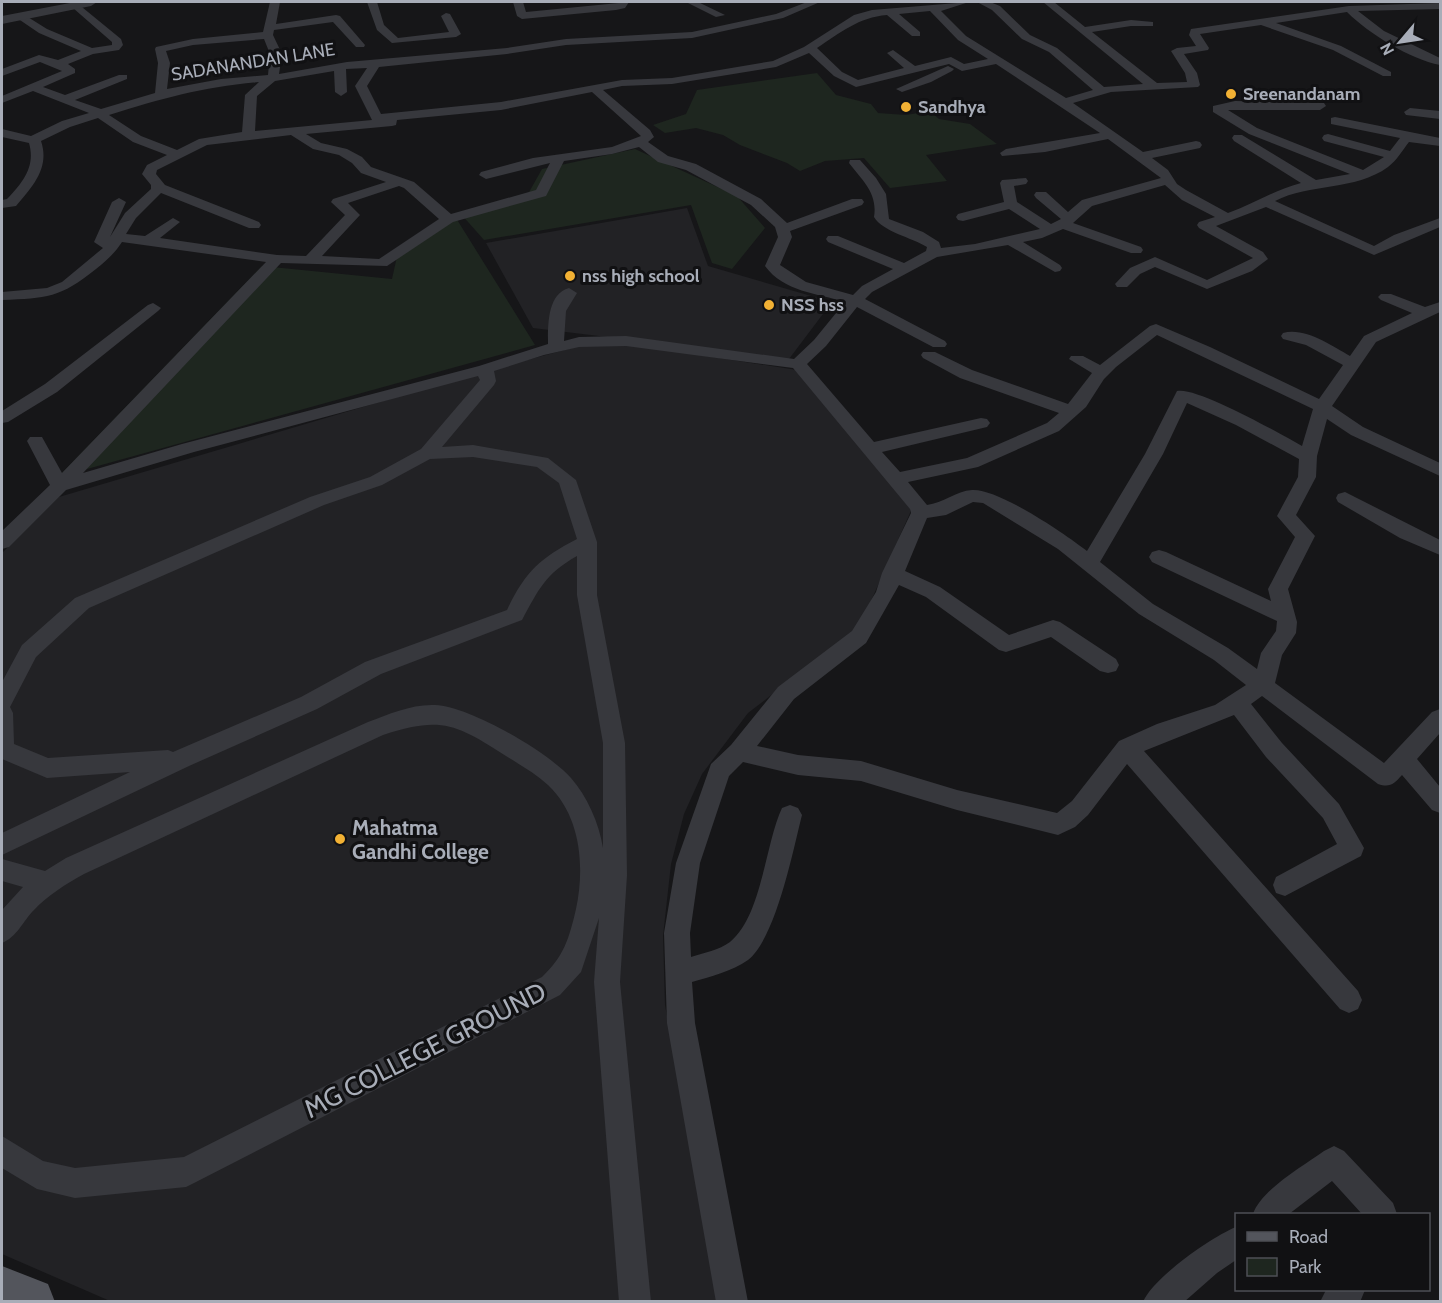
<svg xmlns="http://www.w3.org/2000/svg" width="1442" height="1303" viewBox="0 0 1442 1303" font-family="Cabin,sans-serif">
	<rect width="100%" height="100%" fill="#161618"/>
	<g fill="#222225">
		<path d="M687 208 708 266 832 302 789 359 533 328 486 243Z"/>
		<path d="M622 343 797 370 910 502V513L859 628 748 713 702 774 684 814 671 864 663 936 665 1005 717 1301H110L2 1254V553L59 497 481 372 576 347Z"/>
	</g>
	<g fill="#1e261f">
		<path d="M817 73 836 95 871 104 878 113 906 115 930 111 939 119 970 124 997 144 926 155 947 181 890 188 864 158 825 161 800 171 787 163 740 145 723 135 696 128 665 133 653 125 686 114 697 90Z"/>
		<path d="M635 149 737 196 765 228 732 269 712 263 691 205 484 240 461 214 528 194 542 169Z"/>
		<path d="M456 218 535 345 58 477 262 266 392 279 398 252Z"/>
	</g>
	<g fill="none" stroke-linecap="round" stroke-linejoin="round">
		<g fill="#37383d" fill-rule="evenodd">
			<path d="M270 2H280L276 24 336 15 340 16 365 45 364 47H356L333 22 274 30 273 35 282 54 279 74 347 62 507 48 566 39 692 32 776 14 807 2H820L783 18 692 38 566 45 507 54 379 67 367 86 381 114 501 102 622 80 672 78 773 61 804 47 854 15 872 10 969 2 941 11 966 36 1066 98 1093 90 1049 52 1022 39 992 10 977 2H990L1000 6 1030 35 1057 48 1104 87 1143 84 1043 2H1054L1085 27 1131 20 1153 22V26H1131L1092 32 1157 83 1187 82 1185 73 1171 51 1177 48 1196 46 1189 35 1191 29 1349 6 1440 3V9L1358 11 1384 31 1440 58V65C1410 59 1369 34 1347 12L1276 23 1341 46 1391 72V76H1383L1333 50 1261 25 1200 34 1209 48 1208 50 1184 54 1197 73 1200 85 1198 87 1111 92 1073 103 1143 152 1196 141 1200 142 1202 145 1200 148 1152 158 1168 170 1177 184 1186 190 1228 213C1254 204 1274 190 1301 183L1234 141 1232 138 1234 135H1242L1316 180 1350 174 1249 134 1213 112V106L1235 101 1324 103 1326 106 1320 110H1228L1257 128 1363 170 1384 157 1324 141 1322 138 1324 135 1328 134 1390 151 1400 138 1331 124V118L1335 117 1440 138V146L1409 142C1402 151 1397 160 1388 167 1355 191 1310 183 1275 201L1374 246 1394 235 1440 218V227L1374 255 1266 207 1216 226 1263 252 1268 259 1252 271 1207 289 1155 267 1140 274 1127 287H1117L1115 284 1130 268 1155 257 1207 280 1253 258 1199 228 1197 225 1199 222 1215 217 1182 200 1165 185 1092 206 1073 223 1141 247 1143 250 1141 253H1131L1063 229 1042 238 1023 242 1060 265 1062 268 1060 271 1055 272 1008 245 937 257 872 292 865 299 945 341 947 344 945 347H933L857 307 826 346 807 364 874 442 981 418 987 419 990 423 987 427 882 452 900 472 967 458 1047 423 1059 413 960 378 923 358 921 355 923 352H935L972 370 1068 404 1092 373 1069 359 1071 356H1083L1100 365 1150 326 1156 324 1210 347 1319 399 1343 365 1306 345 1283 339 1281 336 1283 333C1305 327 1332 346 1350 356L1364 336 1412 313 1381 300 1378 297 1381 294H1391L1425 307 1440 302V312L1376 342 1332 406 1363 427 1440 463V476L1351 435 1327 419 1317 456 1316 477 1296 515 1315 536 1288 589 1297 622 1296 633 1282 655 1275 683 1384 763 1432 712 1440 709V733L1417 759 1440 787V813L1432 810 1402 775C1394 784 1390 788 1378 784L1262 696 1251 704 1282 743 1339 804 1364 848 1361 856 1285 896 1276 893 1273 885 1276 877 1337 844 1323 818 1266 757 1234 715 1144 751 1358 991 1362 1000 1358 1009 1349 1013 1340 1009 1127 764 1088 815 1075 827 1058 835 957 810 861 781 798 775 743 762 729 776 700 863 690 933 691 957C704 953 719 950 730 942 762 916 765 844 782 808L790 805 798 808 802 815C793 850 776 938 748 960 732 971 710 977 692 982L695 1023 748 1302H716L667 1023 664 933 676 863 711 764 731 745 778 687 852 631 876 592 882 573 911 513 910 509 793 368 626 346 579 347 544 355 494 371 496 381 494 385 442 447 473 445 548 458 576 480 597 542V595L625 743 627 875 620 982 651 1302H619L594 982 599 918 581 972 560 995 196 1182 186 1187 75 1198 37 1189 2 1168V1136L43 1161 75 1168 184 1157 542 977C564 956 569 939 576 909 585 867 581 816 548 785 535 773 520 765 506 756 456 724 441 716 383 735L84 874C66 884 48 895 34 910 23 921 17 937 2 943V910L23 887 2 881V859L45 871 66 858 368 722C389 714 412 704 435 705 469 706 548 752 571 778 587 796 599 823 603 848V743L577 595V556C545 574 539 589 522 620L381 674 317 709 189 766 2 855V833L130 772 47 778 2 759V682L22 645 75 598 310 497 370 477 421 449 480 380 478 376 194 452 66 490 9 547 2 549V531L50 485 27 441 30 437H42L62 473 266 262 122 242C115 253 107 260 96 269 60 298 47 298 2 300V292L47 288 62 282 103 248 94 242 112 202 119 198 126 202 110 237 125 213 151 189V185L142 174 147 165 167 155 133 142 98 118 70 127 41 141C50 168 33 186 16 206L2 208V200L7 199C22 183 36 167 29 143L2 137V129L31 136 62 121 89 113 33 91 2 103V96L62 71 40 62 2 76V69L39 55 58 60 81 51 39 33 14 16 23 14 47 29 92 48 112 45V42L73 8 72 6 77 3 121 39 123 45 119 50 93 54 68 64 75 69V73L43 87 65 95 119 75H127V79L75 100 101 109 155 93 158 63 155 49 156 47 193 39 263 32ZM930 11 958 40 988 59 964 64 951 57 915 66 893 50 887 53 904 68 858 80 842 72 817 48C840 33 859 17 887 15L912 36H920V32L899 14ZM264 39 270 54 268 75 221 79 167 89 170 63 166 51 193 45ZM809 53 834 76 856 87 949 64 962 71 996 64 1100 133 1006 149 1000 153 1002 156 1045 152 1108 139 1161 178 1082 200 1068 212 1046 192H1036L1034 195 1036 198 1061 219 1051 224 1017 202 1014 186 1026 184 1028 181 1026 178 1002 180 1000 183 1004 202 958 214 956 217 958 220 963 221 1009 209 1040 229 975 244 941 248 939 242 923 232 889 219 886 194 876 178 860 160H850L849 163C862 180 878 193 874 217 883 232 911 237 927 247L926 251 904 263 838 236H828L826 239 828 242 893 269 862 286 853 295 806 282 780 265 792 237 790 231 862 205 864 202 862 199H852L787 223 761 199 696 164 668 156 648 142 654 137 650 130 603 90 622 86 672 84 776 67ZM367 68 355 86 372 120 255 131 257 96 275 81 334 71 335 92 341 96 347 92 346 69ZM259 82 245 95 242 132 199 139 177 150 141 136 109 115C163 98 203 87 259 82ZM592 92 641 136 612 147 533 158 481 172 479 175 486 179 550 163 536 190 451 214 414 182 371 167 362 157 347 149 321 143 306 134 392 126 396 125 397 120 501 110ZM291 135 313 149 339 155 352 163 361 173 386 182 333 199 331 202 345 215 306 256 277 255 160 238 180 222 173 218 145 236 126 234 136 218 161 193 249 228H259L261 225 259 222 165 185 156 174 157 170 207 145ZM639 147 658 162 686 170 751 205 775 227 778 237 765 266C784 292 817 293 845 302L814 340 794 359 626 336 579 337 564 341 566 311 577 293 569 288C547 294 548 326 548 344L479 366 182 444 83 473 281 263 387 266 453 222 546 196 564 161 612 154ZM399 186 404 188 439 219 379 259 322 256 360 215 348 203ZM1157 335 1313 409 1302 446C1281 434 1196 386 1177 391L1145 454 1087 551C1065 534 998 488 972 490 956 491 943 503 927 505L908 482 978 467 1059 431 1086 407 1104 379 1116 367ZM1187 403 1236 425 1299 459 1298 477 1277 516 1295 537 1268 589 1271 601 1166 552 1159 550 1152 552 1149 557 1152 562 1277 621 1276 631 1261 653 1257 669 1228 648 1153 604 1100 562 1163 454ZM473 457 537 467 559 483 577 539C540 558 525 572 507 610L365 662 301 697 173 752 168 750 48 758 14 744 13 713 10 707 36 657 89 608 324 505 382 485 430 459ZM973 502 983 503 1058 549 1139 614 1214 660 1246 685 1215 705 1157 724 1119 741 1072 801 1057 813 957 790 861 761 798 755 757 746 794 699 866 643 899 585 926 597 999 650 1006 652 1051 637 1100 671 1108 673 1116 671 1119 665 1116 659 1060 622 1053 620 1009 635 940 587 905 571 927 518 946 515Z"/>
			<path d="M367 2H377L384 25 398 38 449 32 441 16 446 13 450 14 461 34 456 37 392 43 377 30Z"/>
			<path d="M513 2H523L526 12 629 2 625 8 616 10 522 19 517 16Z"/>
			<path d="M686 2H698L725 15 716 17Z"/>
			<path d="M948 66 954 69 952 71 931 82 902 92 896 89Z"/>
			<path d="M1410 108 1440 111V119L1406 115 1404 112Z"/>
			<path d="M153 303 161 308 158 311 57 392 8 422 2 423V411L45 384 148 305Z"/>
			<path d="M1345 492 1440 540V555L1400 538 1338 502 1336 498 1338 494Z"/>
			<path d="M1334 1146 1344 1151 1393 1203 1397 1214H1362L1332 1181 1289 1214H1253C1261 1190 1303 1166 1324 1151Z"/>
			<path d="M1236 1227V1260L1217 1273 1184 1302H1143C1153 1278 1211 1237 1236 1227Z"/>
			<path d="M1326 1290H1365L1360 1302H1320Z"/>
		</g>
		<path fill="#37383d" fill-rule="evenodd" d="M75 2H97L91 6 2 24V16Z"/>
		<path fill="#53555c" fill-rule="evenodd" d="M2 1266 48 1284 55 1302H2Z"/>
	</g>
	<g fill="#f2b134" stroke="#111113" stroke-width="2">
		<circle cx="1231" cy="94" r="6"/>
		<circle cx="906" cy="107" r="6"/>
		<circle cx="570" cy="276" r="6"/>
		<circle cx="769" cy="305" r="6"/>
		<circle cx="340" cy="839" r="6"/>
	</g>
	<g text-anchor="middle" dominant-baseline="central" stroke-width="6" stroke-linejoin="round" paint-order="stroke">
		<g font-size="18" fill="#a8adb8" stroke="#111113">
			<text transform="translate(253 62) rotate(-9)">SADANANDAN LANE</text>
		</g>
		<g font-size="18" font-weight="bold" fill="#a8adb8" stroke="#111113" text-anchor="start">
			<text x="1243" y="94">Sreenandanam</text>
			<text x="918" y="107">Sandhya</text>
			<text x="582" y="276">nss high school</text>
			<text x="781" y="305">NSS hss</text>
		</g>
		<g font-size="21" font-weight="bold" fill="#a8adb8" stroke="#111113" text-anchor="start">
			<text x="352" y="827">Mahatma<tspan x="352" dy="24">Gandhi College</tspan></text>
		</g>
		<g font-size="26" fill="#a8adb8" stroke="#111113">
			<text transform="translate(425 1050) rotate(-27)">MG COLLEGE GROUND</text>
		</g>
	</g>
	<rect width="1442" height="1303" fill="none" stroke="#a8adb8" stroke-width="6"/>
	<rect x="1235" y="1213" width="195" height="78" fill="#111113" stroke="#4d4f55" stroke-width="1.5"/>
	<rect x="1247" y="1232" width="30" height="9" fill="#53555c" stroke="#4d4f55" stroke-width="1.5"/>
	<text x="1289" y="1243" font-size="18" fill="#a8adb8">Road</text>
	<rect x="1247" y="1258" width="30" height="18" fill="#1e261f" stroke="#4d4f55" stroke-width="1.5"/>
	<text x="1289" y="1273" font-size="18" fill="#a8adb8">Park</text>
	<g transform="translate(1400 42) rotate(241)" stroke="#111113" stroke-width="4.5" paint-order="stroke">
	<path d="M0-4.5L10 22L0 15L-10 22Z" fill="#a8adb8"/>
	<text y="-9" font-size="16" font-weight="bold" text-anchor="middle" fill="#a8adb8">N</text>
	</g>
</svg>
